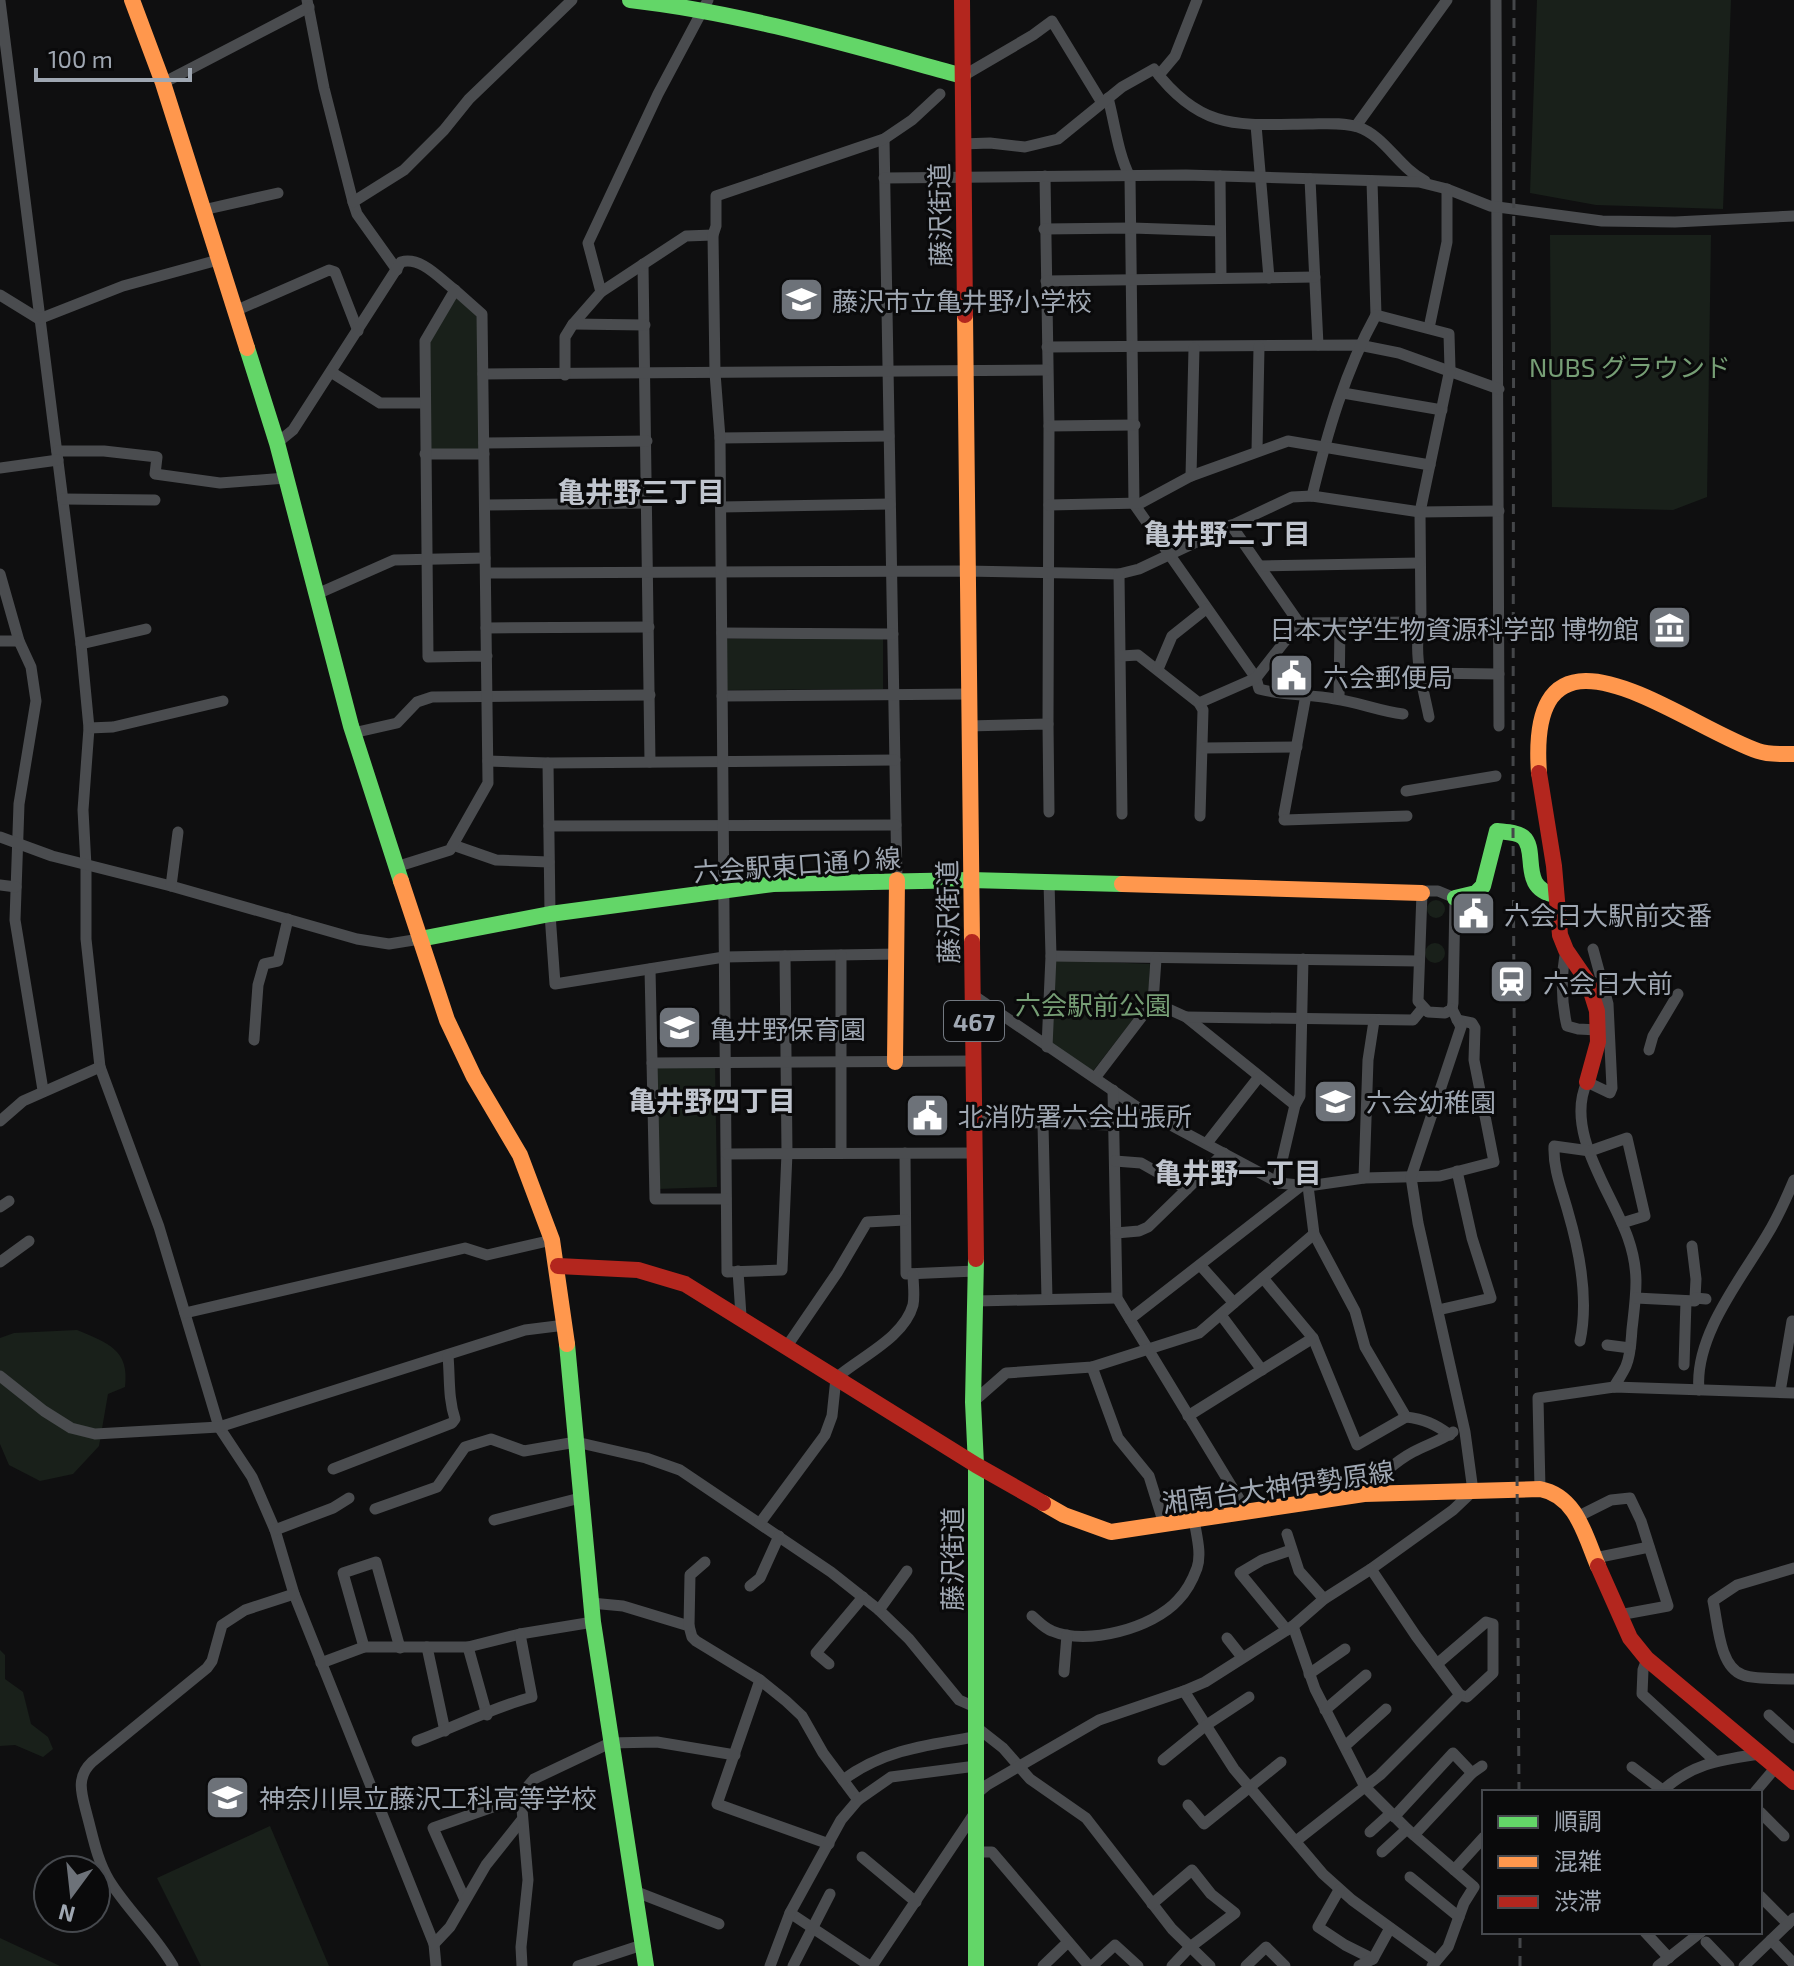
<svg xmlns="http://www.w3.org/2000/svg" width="1794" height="1966" viewBox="0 0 1794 1966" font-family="'Exo 2','Noto Sans JP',sans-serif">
	<rect width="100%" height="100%" fill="#0f0f10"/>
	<g fill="#19201a">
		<path d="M1537 0H1731L1723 209 1596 205 1530 193Z"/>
		<path d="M1550 235H1711L1707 497 1673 510 1552 507Z"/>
		<path d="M455 297 479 316 480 451H429V342Z"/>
		<path d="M883 638V689L723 690V639Z"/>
		<circle cx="1436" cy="909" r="9"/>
		<circle cx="1435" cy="953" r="10"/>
		<path d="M1052 960 1150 964 1148 1000 1093 1071 1052 1044Z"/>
		<path d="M653 1064 715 1065 717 1187 656 1189Z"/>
		<path d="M77 1330C107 1343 130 1349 125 1387L108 1394 99 1446 73 1474 40 1481 9 1465 0 1444V1338L14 1333Z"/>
		<path d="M0 1650 5 1655V1679L23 1692 31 1724 48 1737 53 1749 43 1757 15 1745 0 1746Z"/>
		<path d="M270 1826 329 1966H201L157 1878Z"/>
		<path d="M0 1938 60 1966H0Z"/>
	</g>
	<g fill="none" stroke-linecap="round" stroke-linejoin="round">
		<g stroke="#4a4c4f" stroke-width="11">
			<path d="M307 0 324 88 353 202 357 214 397 270"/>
			<path d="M1496 0 1499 726"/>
			<path d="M0 1 81 644 89 728 83 810 86 866V939L100 1067 159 1227 219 1427 252 1477 275 1530 294 1594 434 1944 436 1966"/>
			<path d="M1159 75 1175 56 1197 0"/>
			<path d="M963 76 1033 35 1052 21 1102 103"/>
			<path d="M163 83 309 7"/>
			<path d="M1108 98C1115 124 1118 154 1130 177L1134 504 1256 678 1259 689C1284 696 1309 694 1335 699 1358 702 1379 711 1403 714"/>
			<path d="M1256 125 1269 278"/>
			<path d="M1356 126 1447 0"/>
			<path d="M884 139 897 880"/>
			<path d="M962 144 990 143 1025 147 1058 139 1122 87 1154 69C1201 131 1238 125 1308 124 1324 124 1342 122 1358 127 1385 136 1399 168 1425 181"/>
			<path d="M1045 176 1049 426 1048 724"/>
			<path d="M1220 176 1221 278"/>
			<path d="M884 178 1186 175 1419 182 1447 189 1490 206 1602 221 1675 222 1794 216"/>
			<path d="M1310 179 1318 345"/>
			<path d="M1372 181 1376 315"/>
			<path d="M353 202 404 170 444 130 469 99 572 0"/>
			<path d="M203 210 278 193"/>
			<path d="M1044 229 1132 228 1220 231"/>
			<path d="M643 264 650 762"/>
			<path d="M1046 281 1315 277"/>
			<path d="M601 292 588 243 658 94 708 0"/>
			<path d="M0 295 39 319 123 286 218 260"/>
			<path d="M235 311 329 270 335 272 358 331"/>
			<path d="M573 324 645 325"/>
			<path d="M1429 328 1447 242V189"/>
			<path d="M1047 347 1359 345 1399 353 1499 389"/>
			<path d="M331 372 380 403H425"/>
			<path d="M483 374 1047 370"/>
			<path d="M565 375V337L573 324 601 292 686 236 713 235"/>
			<path d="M1343 393 1442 410"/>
			<path d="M1049 426 1135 425"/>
			<path d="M720 438 889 436"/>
			<path d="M277 443 293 430 401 262C421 256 440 279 455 290"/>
			<path d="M484 443 647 441"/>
			<path d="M57 451H104L157 457 155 474 220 483 286 478"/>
			<path d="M1257 451 1259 347"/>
			<path d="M425 454H484"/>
			<path d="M0 468 58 460"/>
			<path d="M1191 476 1194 348"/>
			<path d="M1312 496C1327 434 1345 371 1376 315L1449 334 1450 369 1420 512 1421 622C1412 652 1423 687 1429 717"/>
			<path d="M63 499 155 500"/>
			<path d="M485 505 647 503"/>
			<path d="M1049 505 1141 503 1191 476 1288 441 1430 465"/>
			<path d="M721 507 890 504"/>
			<path d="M1231 525 1299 623 1421 622"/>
			<path d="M1260 566 1419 563"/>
			<path d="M486 573 966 571 1119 574 1139 569 1292 497 1312 496 1420 512 1499 511"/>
			<path d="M0 574 19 641 31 667 36 701 19 804 15 920 43 1090"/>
			<path d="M1119 574 1122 814"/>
			<path d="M317 594 394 560 485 558"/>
			<path d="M486 628 649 627"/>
			<path d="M722 633 893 634"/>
			<path d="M0 641H19"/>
			<path d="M81 644 146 629"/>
			<path d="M1121 656 1138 655 1199 703 1203 710 1200 816"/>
			<path d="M1158 669 1172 636 1206 609"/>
			<path d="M1421 673 1499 674"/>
			<path d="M722 696 968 694"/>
			<path d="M1339 699 1340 623"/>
			<path d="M1199 703 1256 678 1299 623"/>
			<path d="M968 726 1048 724 1049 812"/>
			<path d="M89 728 113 727 223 701"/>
			<path d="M353 733 397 723 417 702 432 697 650 695"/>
			<path d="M1204 748 1297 747"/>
			<path d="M488 761 548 763 895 760"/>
			<path d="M548 763 550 914 555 984 724 957 898 954"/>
			<path d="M1406 791 1496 776"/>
			<path d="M1284 814 1306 695"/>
			<path d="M1284 820 1407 816"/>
			<path d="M549 826 896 825"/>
			<path d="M0 837 52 856 171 886 357 939 389 944 420 939"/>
			<path d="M453 845 496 860 549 862"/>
			<path d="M396 867 450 850 488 783 482 314 455 290 425 341 428 657 487 656"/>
			<path d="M0 885 16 887"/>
			<path d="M171 886 178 832"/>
			<path d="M1427 891H1438L1455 898 1453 1003 1452 1009 1445 1013 1428 1012 1418 1001 1422 893Z"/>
			<path d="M1593 949 1608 1004 1612 1088 1610 1093 1587 1082C1564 1132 1612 1192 1628 1238 1640 1272 1636 1294 1632 1329 1631 1341 1631 1354 1626 1366 1623 1373 1618 1380 1614 1387"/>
			<path d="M1566 950C1561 975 1561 1001 1567 1026L1578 1029 1598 1030"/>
			<path d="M841 955V1153"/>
			<path d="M785 956 787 1153 782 1270 727 1272 720 438 715 373 713 235 716 226V196L884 139 912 120 940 94"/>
			<path d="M1051 956 1419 961"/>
			<path d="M650 969 655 1199H726"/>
			<path d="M973 995 1137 1107 1279 1183 1308 1186 1364 1178 1440 1176 1494 1162 1474 1060 1475 1028 1472 1023 1457 1020"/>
			<path d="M1153 1002 1186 1017 1295 1105"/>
			<path d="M1186 1017 1413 1020 1422 1009"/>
			<path d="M254 1040 258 985 264 964 278 961 288 919"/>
			<path d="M1047 1047 1051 956 1049 882"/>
			<path d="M1649 1050 1653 1036 1678 994"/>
			<path d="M652 1063 974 1061"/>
			<path d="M1095 1078 1153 1002 1156 959"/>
			<path d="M1113 1090 1117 1298 1246 1510"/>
			<path d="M0 1121 23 1101 100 1067"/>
			<path d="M975 1121 1114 1125"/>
			<path d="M1043 1124 1047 1299"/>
			<path d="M1207 1143 1258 1078"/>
			<path d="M905 1153 906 1274 975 1271"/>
			<path d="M727 1154 975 1153"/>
			<path d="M1115 1161 1141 1163 1187 1189"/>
			<path d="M1364 1178 1368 1060 1374 1021"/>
			<path d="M1277 1182 1295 1105 1300 1096 1303 959"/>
			<path d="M1308 1186 1314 1234 1355 1311 1365 1347 1406 1417C1424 1419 1435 1424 1450 1435"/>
			<path d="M0 1207 9 1201"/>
			<path d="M1116 1233 1139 1231 1148 1227 1224 1153"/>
			<path d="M1692 1246 1696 1279 1695 1298"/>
			<path d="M0 1262 29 1241"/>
			<path d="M1200 1265 1234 1303"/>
			<path d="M738 1271 741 1316"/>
			<path d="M1263 1278 1313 1338 1357 1445 1406 1417"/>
			<path d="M1636 1298 1695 1301V1298L1706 1299"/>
			<path d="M976 1301 1117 1298"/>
			<path d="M1438 1310 1491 1298 1472 1238 1457 1171"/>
			<path d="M185 1313 465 1248 487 1255 552 1240"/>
			<path d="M1221 1315 1262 1370"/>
			<path d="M1130 1319 1301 1186"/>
			<path d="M1580 1341C1589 1299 1580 1253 1568 1212 1562 1190 1553 1169 1554 1146L1590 1151 1627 1138 1645 1216 1622 1223"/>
			<path d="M1607 1345 1630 1348"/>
			<path d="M787 1346 837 1273 867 1222 905 1220"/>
			<path d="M1684 1365 1686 1301"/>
			<path d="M1092 1367 1118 1438 1149 1476 1164 1524"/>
			<path d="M0 1376 44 1411 71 1428 95 1434 219 1427 525 1330 565 1325"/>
			<path d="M1699 1390C1694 1336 1741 1279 1767 1235 1778 1217 1786 1199 1794 1180"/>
			<path d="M1780 1392 1792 1321"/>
			<path d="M973 1402 1006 1373 1092 1367 1199 1333 1314 1234"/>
			<path d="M1188 1416 1313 1338"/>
			<path d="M333 1469 452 1423 455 1419C448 1398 450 1378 448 1356"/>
			<path d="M1540 1489 1538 1398 1614 1387 1794 1393"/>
			<path d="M1364 1494C1376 1479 1396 1461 1413 1452 1426 1445 1440 1441 1453 1432"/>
			<path d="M375 1509 437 1487 465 1447 491 1439 524 1451 576 1442 646 1458 680 1470 831 1572 879 1610 909 1639 959 1700 975 1707"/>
			<path d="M1577 1517 1611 1500 1630 1498 1641 1521 1668 1606 1619 1615"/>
			<path d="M494 1520 580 1498"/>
			<path d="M760 1523 825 1435 832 1416 836 1378C860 1357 904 1338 913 1305 915 1295 913 1284 913 1274"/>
			<path d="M275 1530 333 1508 349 1498"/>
			<path d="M1287 1534 1299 1571 1324 1599"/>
			<path d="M1595 1558 1649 1547"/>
			<path d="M1794 1568 1737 1585 1713 1601C1718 1623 1719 1667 1743 1675 1757 1680 1778 1678 1794 1679"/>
			<path d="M750 1586 760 1578 779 1536"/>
			<path d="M591 1603 623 1606 689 1626 692 1637 696 1641 760 1680 786 1701 802 1716 823 1753 858 1800"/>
			<path d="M879 1610 907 1571"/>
			<path d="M1032 1616C1038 1621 1044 1628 1052 1631 1087 1646 1153 1628 1178 1600 1186 1592 1193 1579 1197 1568 1202 1553 1196 1534 1194 1519"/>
			<path d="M689 1626 690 1575 705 1562"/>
			<path d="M1293 1626 1315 1689 1365 1787 1407 1829 1474 1887 1464 1903 1448 1947 1432 1966"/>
			<path d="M1287 1630 1240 1573 1262 1560 1291 1550"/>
			<path d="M1227 1638 1242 1657"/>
			<path d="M364 1647 343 1573 376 1562 400 1648"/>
			<path d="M427 1647 445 1731"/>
			<path d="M468 1647 487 1715"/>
			<path d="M1647 1659 1643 1670 1642 1694 1714 1760"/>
			<path d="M321 1663 364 1647H468L520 1634 593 1622"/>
			<path d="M829 1664 816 1653 863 1597"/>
			<path d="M1437 1664 1486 1622 1493 1624V1673L1467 1697 1460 1695"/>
			<path d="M1064 1672 1067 1635"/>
			<path d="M1309 1674 1345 1649"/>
			<path d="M760 1680 717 1804 829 1844"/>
			<path d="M1184 1691 1234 1769 1323 1874 1352 1900 1436 1961"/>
			<path d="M1325 1710 1366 1675"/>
			<path d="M1769 1715 1794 1738"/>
			<path d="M975 1726 1003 1748 1030 1779 1086 1818 1172 1929 1210 1966"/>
			<path d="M417 1741C455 1727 494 1707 532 1697L520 1634"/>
			<path d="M1345 1746 1386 1709"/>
			<path d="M1163 1760 1205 1726 1249 1697"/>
			<path d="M1632 1767 1665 1792"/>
			<path d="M843 1780C883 1750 927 1745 975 1737"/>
			<path d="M1661 1792C1692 1763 1720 1760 1760 1754"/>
			<path d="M1755 1792 1776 1767"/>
			<path d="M975 1795 987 1785 1099 1720 1184 1691 1205 1682 1293 1626 1324 1599 1371 1569 1453 1510 1473 1491 1465 1432 1418 1223 1411 1177 1461 1027 1452 1009"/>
			<path d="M1188 1805 1204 1824 1281 1762"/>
			<path d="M1760 1812 1784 1836"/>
			<path d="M1394 1817 1453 1753 1472 1773"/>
			<path d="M1370 1832 1391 1813"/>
			<path d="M1414 1835 1472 1773 1482 1766"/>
			<path d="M1296 1841 1380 1775 1460 1695 1416 1636 1371 1569"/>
			<path d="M975 1852H992L1089 1966"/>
			<path d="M1382 1852 1407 1829"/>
			<path d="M862 1857 916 1902"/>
			<path d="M1454 1870 1484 1837"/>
			<path d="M1410 1877 1459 1917"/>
			<path d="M1339 1890 1318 1927 1345 1945 1373 1959"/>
			<path d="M634 1891 719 1924"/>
			<path d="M1760 1896 1788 1924"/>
			<path d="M465 1900 433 1828 524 1796"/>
			<path d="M1152 1904 1192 1870 1211 1894 1235 1913 1189 1948 1172 1966"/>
			<path d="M790 1913 870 1966"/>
			<path d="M1645 1932 1669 1958"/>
			<path d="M1771 1940 1794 1964"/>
			<path d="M1706 1942 1729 1966"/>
			<path d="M434 1944 450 1927 486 1865 521 1821"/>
			<path d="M173 1966C155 1934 128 1911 109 1880 97 1860 93 1837 87 1815 82 1795 75 1778 92 1762L207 1668 212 1661 222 1625 245 1610 294 1594"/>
			<path d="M522 1966 521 1947 528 1880 522 1809 528 1786 534 1779 610 1743 657 1742 735 1755"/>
			<path d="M578 1966 642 1945"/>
			<path d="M770 1966 790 1913 841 1820 858 1800 891 1777 976 1766"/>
			<path d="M793 1966 830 1894"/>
			<path d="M872 1966 974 1814"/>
			<path d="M1043 1966 1068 1942"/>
			<path d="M1092 1966 1115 1945 1138 1966"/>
			<path d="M1246 1966 1266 1947 1285 1966"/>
			<path d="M1359 1966 1373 1959 1390 1928"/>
			<path d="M1658 1966 1701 1932"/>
			<path d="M1744 1966 1794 1918"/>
		</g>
		<g stroke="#63d668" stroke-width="16">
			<path d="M630 0C744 13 853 46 963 76"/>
			<path d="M247 348 277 443 351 726 401 881"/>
			<path d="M1455 898 1476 893 1483 886 1497 831C1505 832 1517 832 1523 837 1539 850 1518 889 1556 895"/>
			<path d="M420 939 550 914 773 884 970 880 1122 884"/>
			<path d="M976 1259 973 1402 976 1465V1966"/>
			<path d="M567 1344 593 1622 646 1966"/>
		</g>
		<g stroke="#ff974d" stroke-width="16">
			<path d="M132 0 163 83 247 348"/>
			<path d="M965 315 972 942"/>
			<path d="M1539 773C1526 596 1680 724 1758 751 1769 755 1782 754 1794 754"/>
			<path d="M401 881 447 1020 474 1077 520 1155 552 1240 567 1344"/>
			<path d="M1122 884 1422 893"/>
			<path d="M895 1062 897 880"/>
			<path d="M1043 1503 1064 1515 1111 1532 1364 1494 1540 1489C1577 1496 1585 1536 1598 1566"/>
		</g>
		<g stroke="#b3261e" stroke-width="16">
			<path d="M962 0 965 315"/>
			<path d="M1539 773 1554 866 1560 935 1566 950 1588 982 1597 1011 1598 1042 1587 1082"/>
			<path d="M972 942 976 1259"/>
			<path d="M558 1266 638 1270 685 1284 976 1465 1043 1503"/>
			<path d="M1598 1566 1630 1638 1647 1659 1794 1782"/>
		</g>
		<g stroke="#444649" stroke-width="3" stroke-dasharray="10 8" stroke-linecap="butt">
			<path d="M1514 0 1513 828 1519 1792"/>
			<path d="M1520 1966V1932"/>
		</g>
	</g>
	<defs>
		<symbol id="school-square" viewBox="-11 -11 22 22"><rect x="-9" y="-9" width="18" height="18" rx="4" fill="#6d7279" stroke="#0a0a0b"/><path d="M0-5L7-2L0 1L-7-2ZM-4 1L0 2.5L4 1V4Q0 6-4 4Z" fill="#fff"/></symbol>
		<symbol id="museum-square" viewBox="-11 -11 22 22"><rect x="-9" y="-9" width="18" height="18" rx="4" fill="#6d7279" stroke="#0a0a0b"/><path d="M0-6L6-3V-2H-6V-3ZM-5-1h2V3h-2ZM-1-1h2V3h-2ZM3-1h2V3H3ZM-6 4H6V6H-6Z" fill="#fff"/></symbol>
		<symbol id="civic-square" viewBox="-11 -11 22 22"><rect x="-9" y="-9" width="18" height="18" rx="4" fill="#6d7279" stroke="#0a0a0b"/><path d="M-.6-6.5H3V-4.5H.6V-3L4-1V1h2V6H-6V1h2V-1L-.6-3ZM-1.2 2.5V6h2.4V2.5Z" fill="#fff"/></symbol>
		<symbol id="station-square" viewBox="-11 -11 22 22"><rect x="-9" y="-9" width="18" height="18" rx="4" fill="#6d7279" stroke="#0a0a0b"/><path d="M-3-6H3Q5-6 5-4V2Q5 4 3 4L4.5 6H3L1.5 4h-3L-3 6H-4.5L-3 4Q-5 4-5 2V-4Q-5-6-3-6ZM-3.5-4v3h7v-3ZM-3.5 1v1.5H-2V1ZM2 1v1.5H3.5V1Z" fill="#fff"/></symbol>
	</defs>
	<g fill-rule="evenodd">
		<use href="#school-square" x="776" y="274" width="51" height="51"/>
		<use href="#museum-square" x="1644" y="602" width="51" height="51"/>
		<use href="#civic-square" x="1266" y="650" width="51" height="51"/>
		<use href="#civic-square" x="1448" y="888" width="51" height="51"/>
		<use href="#station-square" x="1486" y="956" width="51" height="51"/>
		<use href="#school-square" x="654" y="1002" width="51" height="51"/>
		<use href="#school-square" x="1310" y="1076" width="51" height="51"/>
		<use href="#civic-square" x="902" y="1090" width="51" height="51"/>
		<use href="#school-square" x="202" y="1772" width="51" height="51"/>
	</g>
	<g text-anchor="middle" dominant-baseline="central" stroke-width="6" stroke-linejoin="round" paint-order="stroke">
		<rect fill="#0a0a0b" stroke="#727880" stroke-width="2" x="944" y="1001" width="60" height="40" rx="6"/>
		<g font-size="24" font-weight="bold" fill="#9fa7b2">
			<text x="974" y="1021">467</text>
		</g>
		<g font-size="26" fill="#9fa7b2" stroke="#0a0a0b">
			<text transform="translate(939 215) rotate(-91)">藤沢街道</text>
			<text transform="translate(797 864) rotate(-4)">六会駅東口通り線</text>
			<text transform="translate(947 912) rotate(-91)">藤沢街道</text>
			<text transform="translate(1278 1486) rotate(-8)">湘南台大神伊勢原線</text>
			<text transform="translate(951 1559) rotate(-90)">藤沢街道</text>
		</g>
		<g font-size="26" fill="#9fa7b2" stroke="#0a0a0b" text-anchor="start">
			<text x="832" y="300">藤沢市立亀井野小学校</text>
			<text x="1639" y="628" text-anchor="end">日本大学生物資源科学部 博物館</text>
			<text x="1323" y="676">六会郵便局</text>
			<text x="1504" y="914">六会日大駅前交番</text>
			<text x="1543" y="982">六会日大前</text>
			<text x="710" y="1028">亀井野保育園</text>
			<text x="1366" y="1101">六会幼稚園</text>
			<text x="958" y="1115">北消防署六会出張所</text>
			<text x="259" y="1797">神奈川県立藤沢工科高等学校</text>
		</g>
		<g font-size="26" fill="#769e75" stroke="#0a0a0b">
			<text x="1630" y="366">NUBS グラウンド</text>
			<text x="1093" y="1004">六会駅前公園</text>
		</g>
		<g font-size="28" font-weight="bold" fill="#c0c5ce" stroke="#0a0a0b">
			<text x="641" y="491">亀井野三丁目</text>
			<text x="1227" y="533">亀井野二丁目</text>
			<text x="712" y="1100">亀井野四丁目</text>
			<text x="1238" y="1172">亀井野一丁目</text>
		</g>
	</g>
	<rect x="1482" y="1790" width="280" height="144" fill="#0a0a0b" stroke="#46494e" stroke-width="2"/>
	<rect x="1498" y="1816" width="40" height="12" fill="#63d668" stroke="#46494e" stroke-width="2"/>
	<text x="1554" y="1830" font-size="24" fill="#9fa7b2">順調</text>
	<rect x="1498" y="1856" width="40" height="12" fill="#ff974d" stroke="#46494e" stroke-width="2"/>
	<text x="1554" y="1870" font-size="24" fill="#9fa7b2">混雑</text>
	<rect x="1498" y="1896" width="40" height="12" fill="#b3261e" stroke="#46494e" stroke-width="2"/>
	<text x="1554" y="1910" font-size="24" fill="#9fa7b2">渋滞</text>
	<g transform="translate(72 1894) rotate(195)"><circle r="38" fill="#0a0a0b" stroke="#46494e" stroke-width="2"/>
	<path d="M0-6L14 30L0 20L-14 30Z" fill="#6d7279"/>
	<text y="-12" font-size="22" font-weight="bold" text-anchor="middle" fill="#9fa7b2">N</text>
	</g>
	<path d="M36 68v12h154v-12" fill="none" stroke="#9fa7b2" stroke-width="4"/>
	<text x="48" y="68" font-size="24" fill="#9fa7b2" stroke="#0a0a0b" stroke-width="6" paint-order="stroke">100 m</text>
</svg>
